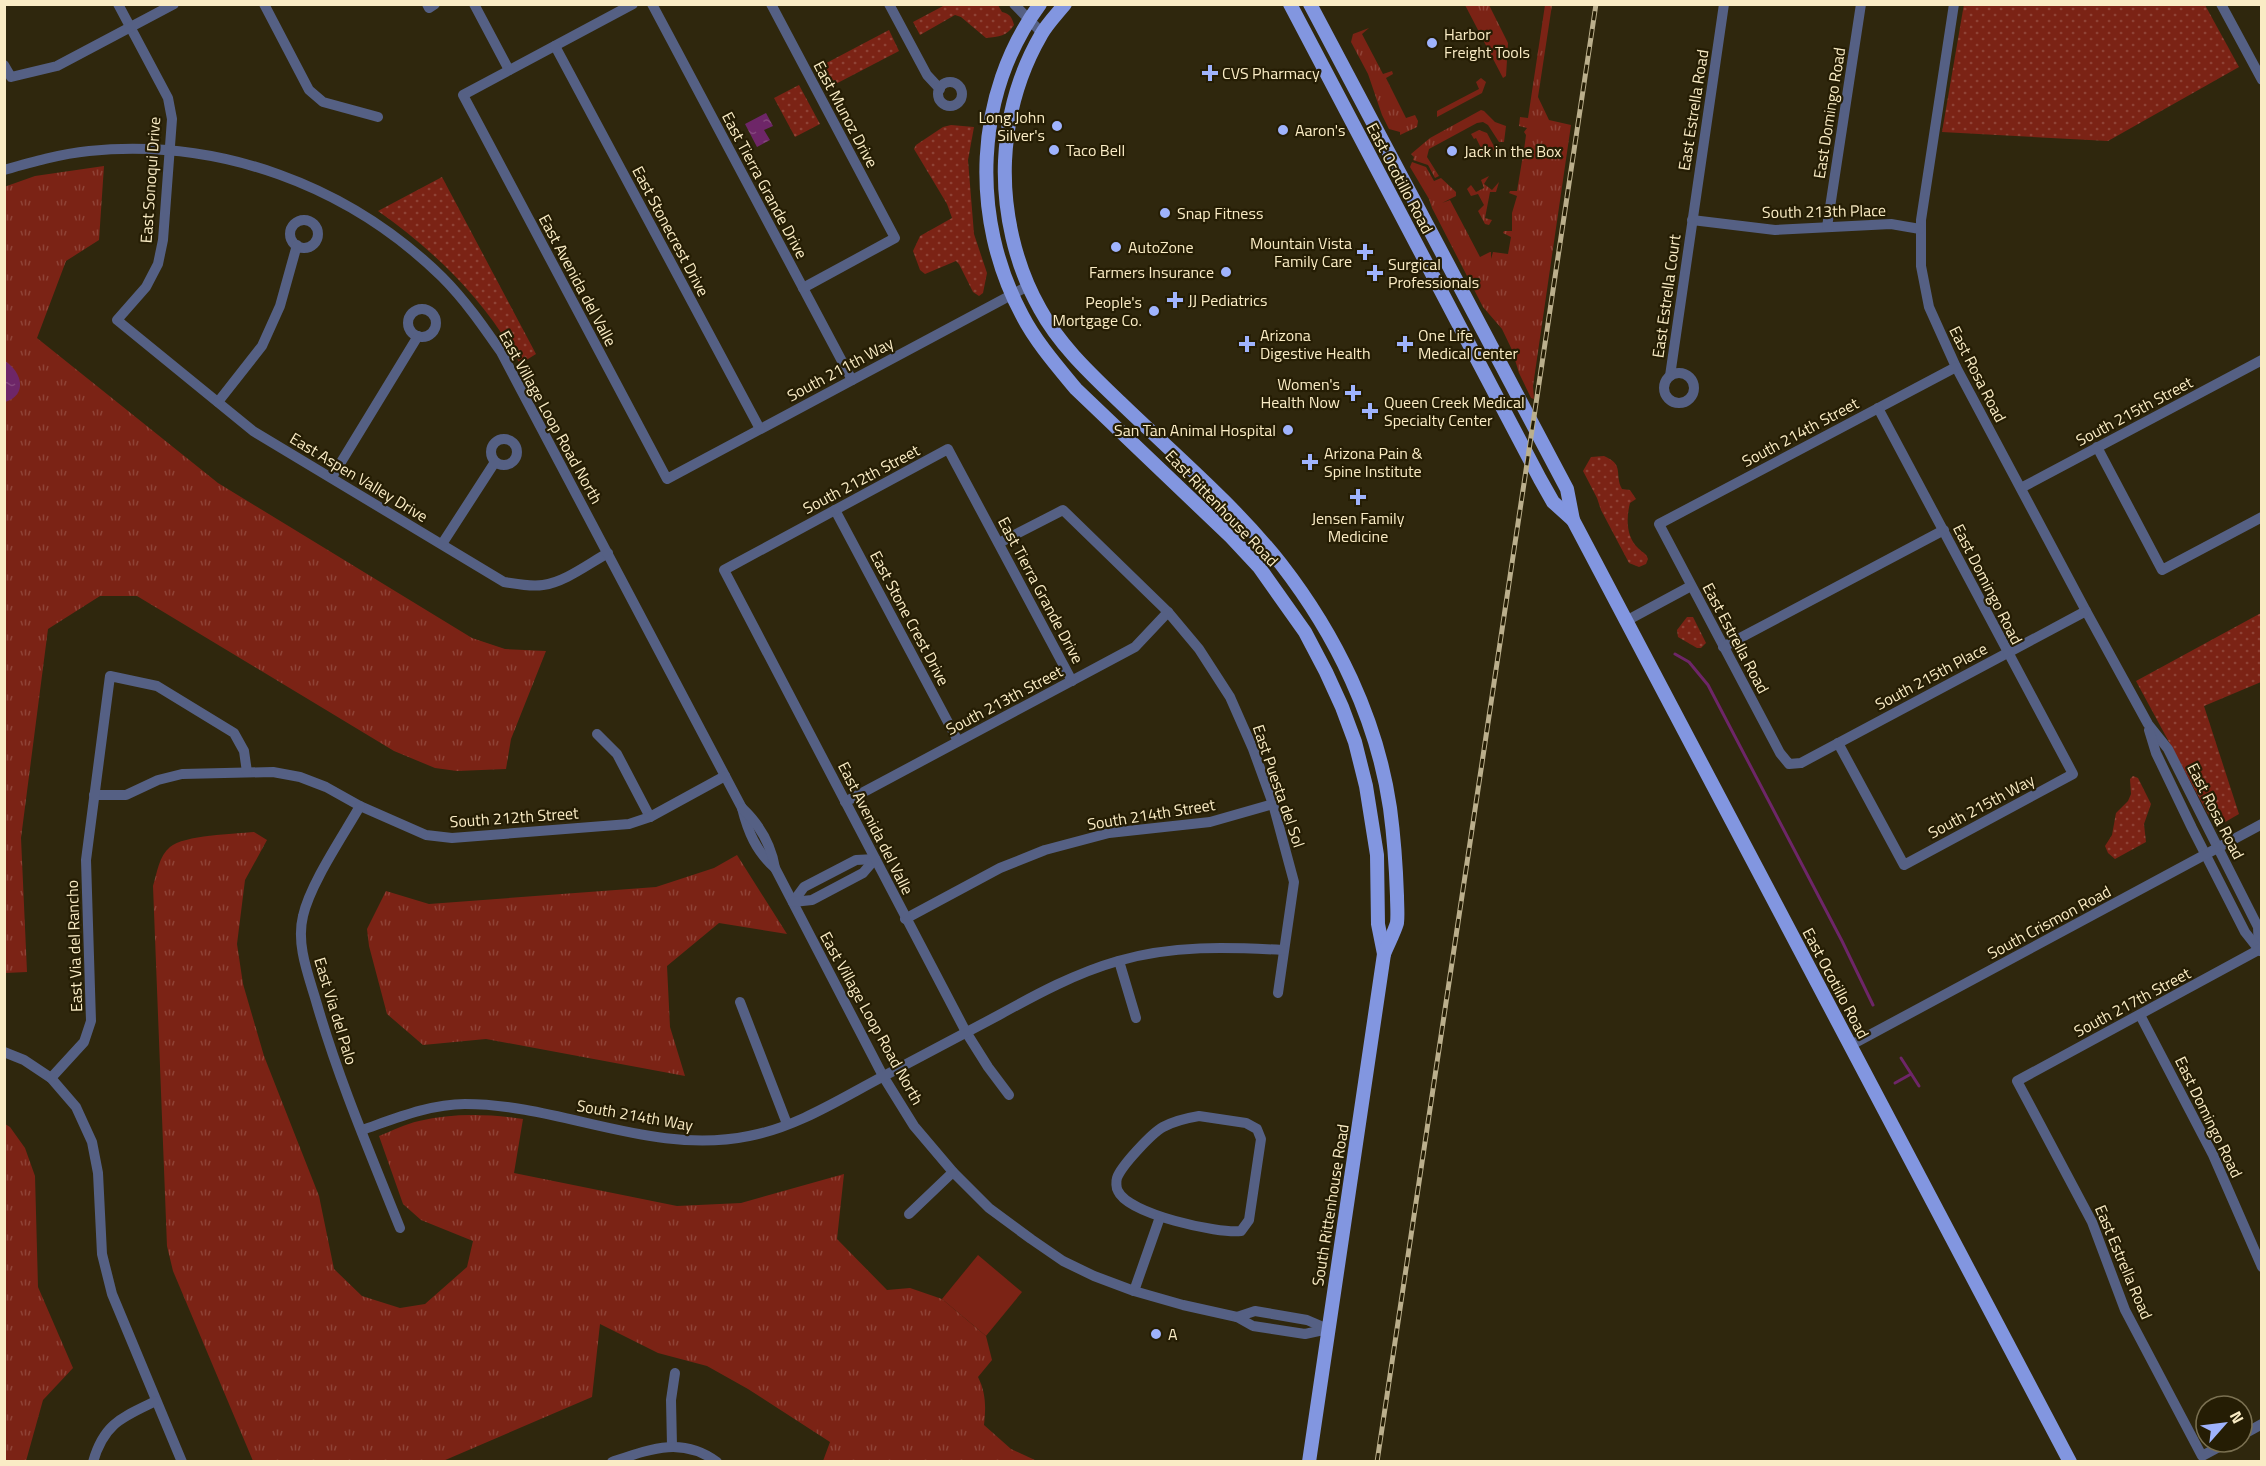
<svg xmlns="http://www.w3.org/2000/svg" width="2266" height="1466" viewBox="0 0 2266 1466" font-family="'Titillium Web',sans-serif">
	<defs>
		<pattern id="grass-tufts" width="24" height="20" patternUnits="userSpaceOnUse" patternTransform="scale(1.5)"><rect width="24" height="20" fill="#7b2315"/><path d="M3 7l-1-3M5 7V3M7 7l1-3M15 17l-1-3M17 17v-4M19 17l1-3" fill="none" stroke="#8f4336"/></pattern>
		<pattern id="park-dots" width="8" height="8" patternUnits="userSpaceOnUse" patternTransform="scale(1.5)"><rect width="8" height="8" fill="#7b2315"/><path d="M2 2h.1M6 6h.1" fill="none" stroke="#8f4336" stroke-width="1.8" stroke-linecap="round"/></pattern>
		<pattern id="water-ripples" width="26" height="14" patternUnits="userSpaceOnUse" patternTransform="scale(1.5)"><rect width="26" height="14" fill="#6e2668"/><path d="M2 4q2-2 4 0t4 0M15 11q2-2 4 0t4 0" fill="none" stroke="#84467c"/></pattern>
	</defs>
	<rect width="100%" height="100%" fill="#2f270d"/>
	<g fill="url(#grass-tufts)">
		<path d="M1465 5H1489L1508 43 1506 76 1503 78Z"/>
		<path d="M1545 5H1552L1538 97 1549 120 1571 125 1533 386 1534 399 1531 398 1519 373 1512 350 1502 329 1483 307 1432 208 1429 199 1410 167 1412 162 1426 167 1434 181 1441 178 1456 192V196L1442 203 1450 200 1480 257 1490 252H1491V259L1493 252 1508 254 1511 237 1503 233 1504 231H1512V213L1517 196 1509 193 1510 191H1517L1523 155 1515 152 1516 150H1524L1526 135 1524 132 1527 128 1519 126 1520 117 1528 118Z"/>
		<path d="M1369 28 1362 34 1383 74 1392 71 1393 74 1386 78 1406 118 1415 115 1418 121 1417 127 1400 135V132L1389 129 1382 115 1368 74 1351 42 1353 34Z"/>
		<path d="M1481 78 1486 82 1482 93 1437 117V111L1479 89 1476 82Z"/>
		<path d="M1481 110 1484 111 1495 122 1506 126 1504 142H1499L1488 125 1483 122 1477 123 1429 149 1427 157 1439 176 1435 178 1428 165 1413 160 1414 157 1411 154 1430 138Z"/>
		<path d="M1479 130 1487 133 1498 154V158L1492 148 1477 156 1475 151 1481 148 1476 138 1474 139 1471 134Z"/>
		<path d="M104 166 99 240 66 261 37 338 218 483 472 638 505 649 546 651 511 739 506 769 457 771 435 768 394 751 137 596H100L48 629 21 838 27 972 5 973 4 187 35 176Z"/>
		<path d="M1489 176 1484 184 1492 190 1499 182 1496 192H1490L1485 218 1492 220 1489 225 1485 224 1478 211 1484 205 1478 194 1471 196 1467 189 1471 185 1476 192 1484 188 1481 180Z"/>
		<path d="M254 832 267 840 245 880 237 944 243 984 264 1056 319 1196 334 1269 362 1296 400 1308 425 1304 467 1267 473 1241 421 1220 403 1204 379 1136C392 1131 405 1124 419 1121 453 1113 488 1114 523 1119L514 1173 677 1206 741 1203 844 1174 837 1239 887 1290 910 1288 942 1299 986 1336 992 1360 978 1377C986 1393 986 1407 984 1425L1011 1449 1037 1461H823L830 1442 748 1389 707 1366 658 1353 600 1324 592 1397 443 1461H253L173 1271 167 1246 153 886C157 873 159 856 170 847 184 835 235 834 254 832Z"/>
		<path d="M737 855 787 934 719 923 667 966 670 1027 685 1076 486 1039 423 1045 387 1014 369 946 367 929 386 891 429 904 656 887 714 868Z"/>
		<path d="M5 1124 10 1127 25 1148 35 1176 38 1287 73 1368 43 1400 26 1461H5Z"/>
	</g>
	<g fill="url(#park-dots)">
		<path d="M1964 4 2205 5 2239 67 2108 141 1942 132Z"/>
		<path d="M998 5 1002 12C1010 14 1012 17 1014 25 1007 36 999 37 986 38L961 17 955 15 920 35 913 22 945 5Z"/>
		<path d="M889 30 899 51 826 89 815 69Z"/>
		<path d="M799 85 820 124 795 137 774 98Z"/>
		<path d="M951 125 974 127 968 160 974 234 987 273 983 293 979 296 973 292 959 264 956 261 925 274 920 270 913 251 920 236 952 218 947 204 914 149 916 145 943 127Z"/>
		<path d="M442 177 536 354 520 364C487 302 435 251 378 211Z"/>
		<path d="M1604 456C1625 465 1614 474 1622 489L1630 490 1636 499 1630 503C1626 518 1626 538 1639 549 1643 553 1646 553 1648 559L1646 564 1639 567 1629 563 1601 510 1597 498 1583 471 1591 457Z"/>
		<path d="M2261 613V682L2204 706 2239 814 2220 825 2208 814 2136 681Z"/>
		<path d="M1687 617H1693L1706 643 1701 648H1697L1678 637 1677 630Z"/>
		<path d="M2133 776 2138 778 2151 804 2144 824 2146 842 2115 859 2108 853 2105 846 2112 835 2116 813 2128 801 2131 794 2130 779Z"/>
	</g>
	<path fill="#7b2315" d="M978 1255 1022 1292 986 1336 942 1299Z"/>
	<g fill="url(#water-ripples)">
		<path d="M766 113 773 126 764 130 770 140 757 147 745 124Z"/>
		<path d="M5 361C22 372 28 395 5 402Z"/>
	</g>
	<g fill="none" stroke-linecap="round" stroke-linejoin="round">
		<g stroke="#6e2668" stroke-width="3">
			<path d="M1675 654 1689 662 1708 685 1842 941 1873 1005"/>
			<path d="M1901 1058 1919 1086"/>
			<path d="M1895 1083 1911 1074"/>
		</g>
		<g stroke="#556084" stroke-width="10">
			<path d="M118 4 168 98 172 119 163 240 158 264 146 287 117 320 253 431 504 582C517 584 530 587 543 585 565 582 588 564 608 553"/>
			<path d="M264 4 309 90 323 102 378 117"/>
			<path d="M427 4 429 8 435 4"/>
			<path d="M474 4 509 70"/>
			<path d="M633 4 463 95 667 479 1028 286"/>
			<path d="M652 4 852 380"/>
			<path d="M771 4 895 238 803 288"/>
			<path d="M889 4 927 75 940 89"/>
			<path d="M1014 4 1042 33"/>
			<path d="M1954 4 1921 220V266L1929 307 1956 367 2086 611 2148 724 2168 749 2258 927 2259 950"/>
			<path d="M2221 4 2262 80"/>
			<path d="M555 46 760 429"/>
			<path d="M4 65 11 77 57 66 174 4"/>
			<circle cx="950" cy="94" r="12"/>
			<path d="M4 170C32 162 60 154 89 151 220 138 348 185 442 277 465 300 483 326 501 352L742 808C748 832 756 851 775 868"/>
			<path d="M1692 220 1775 230 1891 224 1920 229"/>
			<circle cx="304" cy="234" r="14"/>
			<path d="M1827 227 1861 4"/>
			<circle cx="422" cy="323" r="14"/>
			<path d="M1956 367 1659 524 1780 753 1789 764 1801 763 2086 611"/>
			<circle cx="1679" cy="388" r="15"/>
			<path d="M1670 376 1724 4"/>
			<path d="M218 402 262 346 280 306 297 245"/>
			<circle cx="504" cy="452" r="13"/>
			<path d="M2097 447 2162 570 2262 517"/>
			<path d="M332 477 418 336"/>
			<path d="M2021 488 2262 360"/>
			<path d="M835 510 958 741"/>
			<path d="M999 543 1063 510 1168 612 1199 649 1230 697 1253 749 1273 804 1294 882 1278 993"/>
			<path d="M442 544 495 462"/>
			<path d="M1626 621 1691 586"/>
			<path d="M1723 647 1944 530"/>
			<path d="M2149 730 2156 753 2192 828 2245 932 2260 951"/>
			<path d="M597 734 617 754 650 817"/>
			<path d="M1838 743 1904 865 2073 774 1878 408"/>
			<path d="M94 795H126L158 780 182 774 273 772 300 777 326 787 360 806 426 835 452 838 629 824 650 817 725 776"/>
			<path d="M845 802 1135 647 1168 612"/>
			<path d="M360 806C343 836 310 884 303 916 296 944 308 974 316 1001 338 1078 370 1153 400 1228"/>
			<path d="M742 808C760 825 771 844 775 868L883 1076 914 1126 953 1172 989 1208 1031 1239 1063 1261 1094 1276 1134 1291 1183 1305 1237 1317 1253 1326 1305 1334 1328 1329"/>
			<path d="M793 902 804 887 856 860 875 859"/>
			<path d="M793 902 812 900 863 873 875 859"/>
			<path d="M905 919 1000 868 1045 850 1109 833 1210 822 1273 804"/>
			<path d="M1119 961 1136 1018"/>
			<path d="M740 1002 787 1124"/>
			<path d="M2140 1015 2213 1155 2262 1267"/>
			<path d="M1851 1045 2262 824"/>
			<path d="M4 1052 24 1060 51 1078 76 1107 92 1142 98 1173 102 1254 112 1294 182 1462"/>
			<path d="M51 1078 84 1042 91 1021 86 860 110 676 157 686 234 733 244 751 247 772"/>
			<path d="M1009 1095 988 1067 966 1032 724 570 948 449 1072 681"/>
			<path d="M1199 1116 1246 1123 1257 1129 1261 1139 1249 1220 1241 1231C1218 1234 1128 1214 1118 1191 1116 1188 1116 1181 1117 1178 1121 1166 1152 1133 1163 1127 1174 1121 1187 1118 1199 1116Z"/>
			<path d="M362 1130C394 1119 430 1104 465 1104 561 1104 652 1156 749 1136 797 1127 840 1099 882 1077 921 1056 960 1036 999 1015 1037 994 1076 973 1118 961 1172 945 1228 947 1283 950"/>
			<path d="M909 1214 953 1172"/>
			<path d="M1134 1291 1160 1217"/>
			<path d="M1237 1317 1255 1311 1307 1320 1328 1329"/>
			<path d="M2242 1435 2262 1424"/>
			<path d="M2228 1442 2202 1456 2125 1310 2092 1222 2017 1081 2262 948"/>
			<path d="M672 1446 671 1400 675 1373"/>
			<path d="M93 1462C104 1423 123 1417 156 1401"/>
			<path d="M612 1462C650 1449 682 1436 717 1462"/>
		</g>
		<g stroke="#8296e0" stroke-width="14">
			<path d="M1040 4C974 94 970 218 1022 315 1036 342 1057 366 1076 389L1231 537 1259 567 1305 632 1326 672 1342 707 1355 742 1366 786 1377 855 1378 924 1384 954"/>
			<path d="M1065 4C1057 14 1047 24 1041 35 1019 73 1007 117 1005 161 1003 211 1015 265 1040 309 1060 346 1092 375 1122 404 1176 456 1235 506 1281 564 1336 635 1377 719 1390 808 1394 838 1396 866 1397 896 1397 904 1398 915 1397 923 1394 933 1388 944 1384 954L1309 1462"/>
			<path d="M1290 4 1540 479 1553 502 1573 520"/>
			<path d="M1310 4 1567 489 1573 520 2070 1462"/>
		</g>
		<defs>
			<path id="rail" d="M1377 1462 1596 4"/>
		</defs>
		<use href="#rail" stroke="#bbaf8c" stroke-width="5"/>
		<use href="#rail" stroke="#251d04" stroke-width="3" stroke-dasharray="9" stroke-linecap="butt"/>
	</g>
	<g fill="#9fb3fd" stroke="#251d04" stroke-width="2">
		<circle cx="1432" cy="43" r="6"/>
		<path d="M1207 64h6v6h6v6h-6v6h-6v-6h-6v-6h6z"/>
		<circle cx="1057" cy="126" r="6"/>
		<circle cx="1283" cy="130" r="6"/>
		<circle cx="1054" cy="150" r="6"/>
		<circle cx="1452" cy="151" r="6"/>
		<circle cx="1165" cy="213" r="6"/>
		<circle cx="1116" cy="247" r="6"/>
		<path d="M1362 243h6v6h6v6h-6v6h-6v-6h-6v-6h6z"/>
		<circle cx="1226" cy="272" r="6"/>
		<path d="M1372 264h6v6h6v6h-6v6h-6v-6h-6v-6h6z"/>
		<path d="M1172 291h6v6h6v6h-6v6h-6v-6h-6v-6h6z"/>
		<circle cx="1154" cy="311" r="6"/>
		<path d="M1244 335h6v6h6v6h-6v6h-6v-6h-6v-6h6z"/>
		<path d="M1402 335h6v6h6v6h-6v6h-6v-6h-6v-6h6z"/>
		<path d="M1350 384h6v6h6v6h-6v6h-6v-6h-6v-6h6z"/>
		<path d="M1367 402h6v6h6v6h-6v6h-6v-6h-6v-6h6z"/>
		<circle cx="1288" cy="430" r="6"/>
		<path d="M1307 453h6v6h6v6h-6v6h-6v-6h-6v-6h6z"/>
		<path d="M1355 488h6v6h6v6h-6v6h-6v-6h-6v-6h6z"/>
		<circle cx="1156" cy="1334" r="6"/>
	</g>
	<g text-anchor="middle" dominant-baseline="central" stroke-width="4.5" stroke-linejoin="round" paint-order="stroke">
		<g font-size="16" fill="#faecc5" stroke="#251d04" text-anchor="start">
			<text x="1444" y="34">Harbor<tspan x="1444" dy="18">Freight Tools</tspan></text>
			<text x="1222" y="73">CVS Pharmacy</text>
			<text x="1045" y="117" text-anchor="end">Long John<tspan x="1045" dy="18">Silver's</tspan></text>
			<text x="1295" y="130">Aaron's</text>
			<text x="1066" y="150">Taco Bell</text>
			<text x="1464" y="151">Jack in the Box</text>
			<text x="1177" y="213">Snap Fitness</text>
			<text x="1352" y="243" text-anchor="end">Mountain Vista<tspan x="1352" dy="18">Family Care</tspan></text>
			<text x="1128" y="247">AutoZone</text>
			<text x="1388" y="264">Surgical<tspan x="1388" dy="18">Professionals</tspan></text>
			<text x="1214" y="272" text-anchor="end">Farmers Insurance</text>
			<text x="1188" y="300">JJ Pediatrics</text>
			<text x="1142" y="302" text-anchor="end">People's<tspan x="1142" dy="18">Mortgage Co.</tspan></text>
			<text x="1260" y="335">Arizona<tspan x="1260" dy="18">Digestive Health</tspan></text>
			<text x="1418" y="335">One Life<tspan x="1418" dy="18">Medical Center</tspan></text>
			<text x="1340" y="384" text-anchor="end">Women's<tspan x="1340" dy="18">Health Now</tspan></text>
			<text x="1384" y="402">Queen Creek Medical<tspan x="1384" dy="18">Specialty Center</tspan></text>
			<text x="1276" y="430" text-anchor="end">San Tan Animal Hospital</text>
			<text x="1324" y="453">Arizona Pain &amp;<tspan x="1324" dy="18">Spine Institute</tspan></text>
			<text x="1358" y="518" text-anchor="middle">Jensen Family<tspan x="1358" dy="18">Medicine</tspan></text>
			<text x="1168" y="1334">A</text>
		</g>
		<g font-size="16" fill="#faecc5" stroke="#251d04">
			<text transform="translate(1693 110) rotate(-81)">East Estrella Road</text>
			<text transform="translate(1829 113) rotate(-81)">East Domingo Road</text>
			<text transform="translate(846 114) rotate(62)">East Munoz Drive</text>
			<text transform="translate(1400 178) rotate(62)">East Ocotillo Road</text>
			<text transform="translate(150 180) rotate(-86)">East Sonoqui Drive</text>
			<text transform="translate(765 185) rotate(62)">East Tierra Grande Drive</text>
			<text transform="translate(1824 211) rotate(-1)">South 213th Place</text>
			<text transform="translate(671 231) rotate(62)">East Stonecrest Drive</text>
			<text transform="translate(578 280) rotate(62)">East Avenida del Valle</text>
			<text transform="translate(1666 296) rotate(-82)">East Estrella Court</text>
			<text transform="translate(840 369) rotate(-28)">South 211th Way</text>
			<text transform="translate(1978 374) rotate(63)">East Rosa Road</text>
			<text transform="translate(2134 411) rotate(-28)">South 215th Street</text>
			<text transform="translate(551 417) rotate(61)">East Village Loop Road North</text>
			<text transform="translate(1800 432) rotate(-28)">South 214th Street</text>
			<text transform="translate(359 477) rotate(31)">East Aspen Valley Drive</text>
			<text transform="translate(861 479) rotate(-28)">South 212th Street</text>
			<text transform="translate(1222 508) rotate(46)">East Rittenhouse Road</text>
			<text transform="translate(1988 584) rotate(63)">East Domingo Road</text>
			<text transform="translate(1041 590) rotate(62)">East Tierra Grande Drive</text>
			<text transform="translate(910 618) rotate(62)">East Stone Crest Drive</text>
			<text transform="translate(1736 638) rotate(62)">East Estrella Road</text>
			<text transform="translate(1931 676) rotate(-28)">South 215th Place</text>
			<text transform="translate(1004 700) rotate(-28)">South 213th Street</text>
			<text transform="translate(1279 786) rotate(71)">East Puesta del Sol</text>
			<text transform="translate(1981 806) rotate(-28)">South 215th Way</text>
			<text transform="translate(2216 811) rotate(63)">East Rosa Road</text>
			<text transform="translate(1151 814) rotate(-9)">South 214th Street</text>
			<text transform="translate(514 817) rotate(-4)">South 212th Street</text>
			<text transform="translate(876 828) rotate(63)">East Avenida del Valle</text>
			<text transform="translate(2049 922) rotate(-28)">South Crismon Road</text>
			<text transform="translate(74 946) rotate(-92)">East Via del Rancho</text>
			<text transform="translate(1836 983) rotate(62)">East Ocotillo Road</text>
			<text transform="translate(2132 1002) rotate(-28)">South 217th Street</text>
			<text transform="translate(336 1011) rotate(73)">East Via del Palo</text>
			<text transform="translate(872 1018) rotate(61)">East Village Loop Road North</text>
			<text transform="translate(635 1115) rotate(10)">South 214th Way</text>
			<text transform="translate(2209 1117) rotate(64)">East Domingo Road</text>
			<text transform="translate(1330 1205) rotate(-81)">South Rittenhouse Road</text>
			<text transform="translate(2124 1262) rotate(67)">East Estrella Road</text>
		</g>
	</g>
	<rect width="2266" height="1466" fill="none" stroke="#faecc5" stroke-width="12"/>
	<g transform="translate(2224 1424) rotate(62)"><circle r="28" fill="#251d04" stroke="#7a7051" stroke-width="1.5"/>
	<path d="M0-4.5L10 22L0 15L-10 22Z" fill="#9fb3fd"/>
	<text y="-9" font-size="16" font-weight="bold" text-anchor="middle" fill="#faecc5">N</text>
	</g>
</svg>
